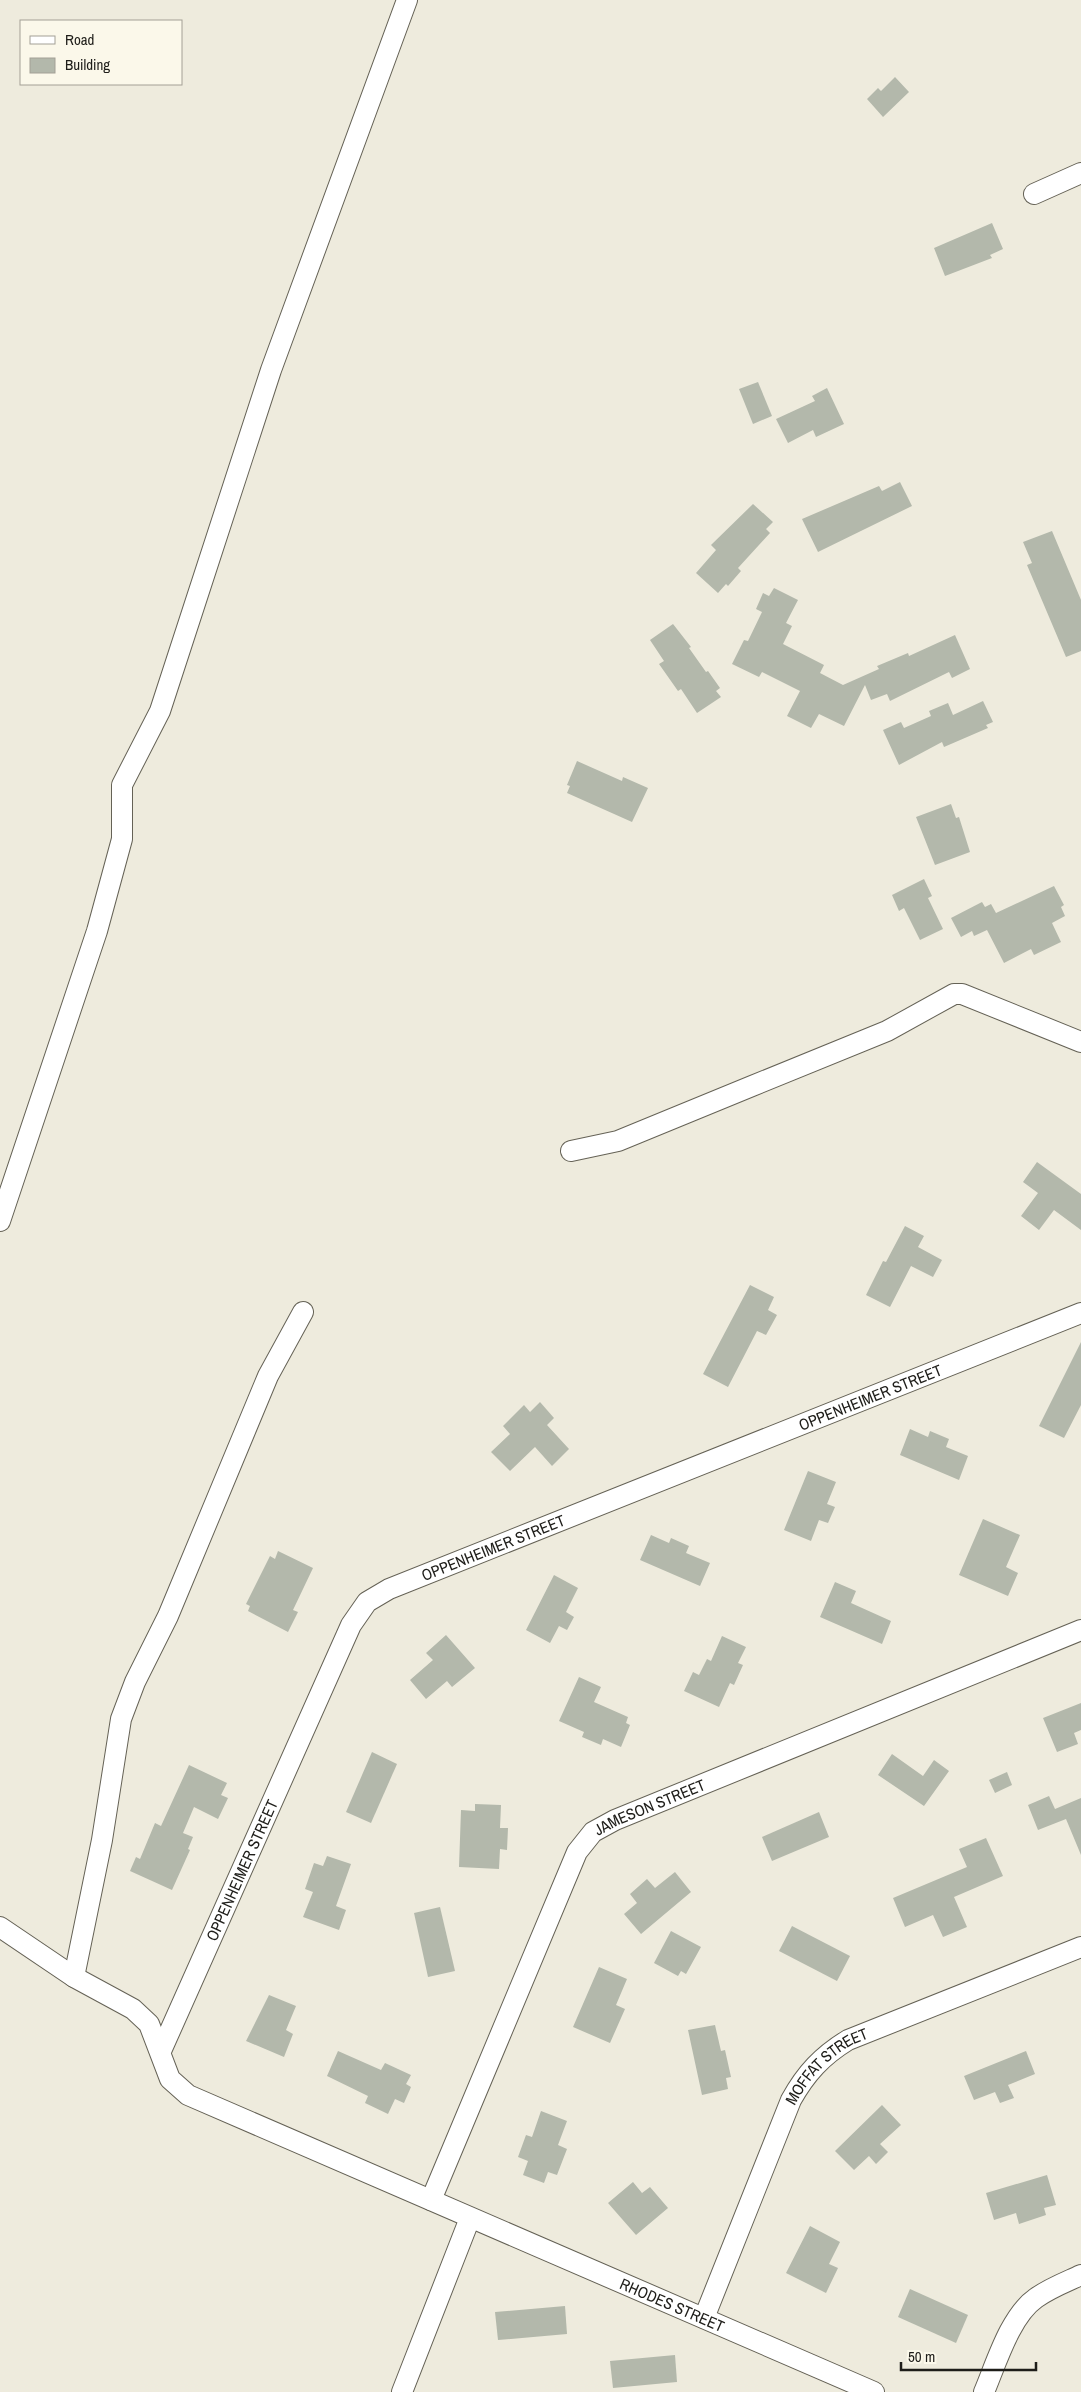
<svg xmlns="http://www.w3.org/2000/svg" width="1081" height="2392" viewBox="0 0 1081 2392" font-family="'Archivo Narrow',sans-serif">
	<rect width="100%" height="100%" fill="#eeebdd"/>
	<g fill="#b3b8ab">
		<path d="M895 77 909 92 883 117 867 99 878 88 881 91Z"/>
		<path d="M992 223 1003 249 990 255 992 258 945 276 934 248Z"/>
		<path d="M758 382 772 416 753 424 739 389Z"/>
		<path d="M827 388 844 424 816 437 813 430 788 443 776 419 815 401 812 396Z"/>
		<path d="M900 482 912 506 818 552 802 519 879 486 882 491Z"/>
		<path d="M753 504 773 522 766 529 770 533 738 568 741 571 728 586 726 584 718 593 696 573 716 550 711 545Z"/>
		<path d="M1052 531 1081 600V651L1066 657 1027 565 1032 563 1023 542Z"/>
		<path d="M774 588 798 600 786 623 792 626 783 644 824 665 820 673 843 685 879 669 877 666 908 653 909 656 955 635 970 669 952 678 949 672 890 701 887 694 871 700 865 685 844 726 819 714 811 728 787 716 800 691 762 672 759 677 732 664 744 640 748 641 762 612 756 609 763 593 769 596Z"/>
		<path d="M673 624 691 647 689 648 706 672 708 671 720 688 716 691 721 697 697 713 681 689 678 691 659 664 664 661 650 640Z"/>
		<path d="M983 701 993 722 986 725 988 728 944 747 942 742 899 765 883 730 901 722 904 728 931 716 929 711 948 703 953 715Z"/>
		<path d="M577 761 622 781 623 777 648 788 632 822 567 793 570 786 567 785Z"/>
		<path d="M951 804 956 818 959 817 970 852 935 865 916 817Z"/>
		<path d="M924 879 932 896 928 898 943 929 920 940 904 908 899 911 892 895Z"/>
		<path d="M1054 886 1064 905 1061 907 1065 916 1052 923 1061 942 1034 955 1031 949 1004 963 987 930 974 936 972 931 961 937 951 918 982 902 985 907 991 904 996 913Z"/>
		<path d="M1037 1162 1081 1194V1230L1054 1210 1039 1230 1021 1216 1038 1193 1023 1182Z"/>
		<path d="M905 1226 924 1236 918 1247 942 1260 933 1277 911 1266 890 1307 866 1295 883 1261 886 1262Z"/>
		<path d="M750 1285 774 1297 768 1310 777 1315 766 1335 757 1331 728 1387 703 1374Z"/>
		<path d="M1081 1342V1405L1064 1438 1039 1426Z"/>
		<path d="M540 1402 554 1418 547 1425 569 1449 552 1466 535 1447 510 1471 491 1452 510 1434 503 1426 524 1405 530 1412Z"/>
		<path d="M910 1429 928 1437 930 1431 949 1439 946 1447 968 1456 959 1480 900 1455Z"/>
		<path d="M808 1471 836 1482 827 1504 835 1507 828 1523 819 1520 811 1541 784 1530Z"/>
		<path d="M983 1519 1020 1535 1006 1567 1018 1573 1008 1596 959 1575Z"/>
		<path d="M651 1535 669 1543 671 1538 689 1546 686 1553 710 1563 700 1586 640 1560Z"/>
		<path d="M278 1551 313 1568 293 1610 298 1612 288 1632 248 1611 250 1606 246 1604 270 1556 275 1559Z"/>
		<path d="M554 1575 578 1588 566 1612 574 1617 567 1630 559 1626 550 1643 526 1630Z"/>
		<path d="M835 1582 856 1591 851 1603 891 1621 882 1644 820 1617Z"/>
		<path d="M446 1635 475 1668 452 1687 447 1681 426 1699 410 1680 433 1660 426 1653Z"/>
		<path d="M722 1636 746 1647 738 1663 743 1665 734 1685 730 1683 719 1707 684 1691 693 1672 699 1675 707 1659 711 1661Z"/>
		<path d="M579 1677 601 1687 594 1702 628 1717 626 1723 630 1725 621 1747 603 1739 601 1745 582 1737 584 1732 559 1721Z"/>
		<path d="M1081 1703V1730L1074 1733 1078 1744 1057 1752 1043 1718Z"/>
		<path d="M372 1752 397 1764 371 1823 346 1812Z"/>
		<path d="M892 1754 923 1776 934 1760 949 1771 924 1806 878 1775Z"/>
		<path d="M189 1765 227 1783 221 1795 228 1798 218 1819 194 1807 183 1833 193 1837 188 1849 190 1850 172 1890 130 1871 136 1857 140 1859 155 1823 161 1826Z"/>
		<path d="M1007 1772 1012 1785 995 1793 989 1780Z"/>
		<path d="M1049 1796 1055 1809 1081 1798V1855L1066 1819 1038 1830 1028 1805Z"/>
		<path d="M475 1804 501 1805 500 1828H508L507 1850 500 1849 499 1869 459 1867 461 1810 475 1811Z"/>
		<path d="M819 1812 829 1837 772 1861 762 1837Z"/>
		<path d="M986 1838 1003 1876 954 1897 967 1927 943 1937 933 1915 905 1927 893 1898 967 1867 959 1849Z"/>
		<path d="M327 1856 351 1864 336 1906 346 1910 339 1930 303 1917 313 1892 305 1889 314 1863 323 1866Z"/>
		<path d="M675 1872 691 1892 641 1934 624 1914 637 1903 630 1894 647 1879 655 1888Z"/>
		<path d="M440 1907 455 1971 428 1977 414 1913Z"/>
		<path d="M792 1926 850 1956 837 1981 779 1951Z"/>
		<path d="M671 1931 701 1947 686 1974 681 1971 678 1976 654 1963Z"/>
		<path d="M599 1967 627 1979 616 2005 625 2009 610 2043 573 2027Z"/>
		<path d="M269 1995 296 2006 286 2030 293 2034 284 2057 246 2041Z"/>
		<path d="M715 2025 721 2051 725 2050 731 2077 726 2078 728 2089 702 2095 688 2030Z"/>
		<path d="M338 2051 381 2070 385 2063 411 2075 406 2084 411 2087 404 2103 395 2099 388 2114 365 2103 368 2096 327 2076Z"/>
		<path d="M1026 2051 1035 2074 1008 2085 1014 2098 1000 2103 995 2092 974 2100 964 2076Z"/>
		<path d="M882 2105 901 2125 880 2144 888 2152 876 2164 869 2156 854 2170 835 2151Z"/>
		<path d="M541 2111 567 2121 558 2145 567 2149 557 2175 548 2172 544 2183 523 2175 528 2161 518 2157 526 2135 532 2137Z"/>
		<path d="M1047 2175 1056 2205 1044 2208 1046 2215 1019 2224 1016 2213 994 2220 986 2193Z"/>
		<path d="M633 2182 642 2193 650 2187 668 2208 636 2235 608 2203Z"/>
		<path d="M810 2226 840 2242 829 2264 838 2268 826 2293 786 2273Z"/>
		<path d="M910 2289 968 2315 956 2343 898 2317Z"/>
		<path d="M565 2306 567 2334 498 2340 495 2312Z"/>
		<path d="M675 2355 677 2382 613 2388 610 2361Z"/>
	</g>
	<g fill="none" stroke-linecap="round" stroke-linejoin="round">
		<defs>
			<g id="minor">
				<path d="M1034 194 1081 173"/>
				<path d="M571 1151 618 1141 752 1086 887 1031 954 994H962L1081 1042"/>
				<path d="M0 1221 97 931 122 839V785L160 711 271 370 407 0"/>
				<path id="s1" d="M0 1927 74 1977 133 2009 149 2024 170 2079 188 2095 874 2392"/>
				<path d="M74 1977 102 1840 121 1719 135 1682 168 1616 268 1376 303 1312"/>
				<path id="s2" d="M161 2051 351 1625 367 1602 389 1589 1081 1313"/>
				<path id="s3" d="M431 2200 577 1852 593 1832 615 1820 1081 1630"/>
				<path id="s4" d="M704 2318 791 2100C806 2073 822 2056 848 2040L1081 1947"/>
				<path d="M402 2392 470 2218"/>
				<path d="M984 2392C996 2364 1010 2316 1036 2298 1050 2288 1066 2282 1081 2275"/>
			</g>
		</defs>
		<use href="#minor" stroke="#656256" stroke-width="22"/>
		<use href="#minor" stroke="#fff" stroke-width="20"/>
	</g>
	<g text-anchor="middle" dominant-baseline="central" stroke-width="4.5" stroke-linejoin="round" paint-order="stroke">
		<g font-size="16" fill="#1e1d19" stroke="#fbf8ea">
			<text stroke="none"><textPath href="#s2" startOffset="1038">OPPENHEIMER STREET</textPath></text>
			<text stroke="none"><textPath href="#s2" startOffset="632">OPPENHEIMER STREET</textPath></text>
			<text stroke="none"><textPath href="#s3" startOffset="465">JAMESON STREET</textPath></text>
			<text stroke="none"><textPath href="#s2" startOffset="198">OPPENHEIMER STREET</textPath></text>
			<text stroke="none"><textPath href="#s4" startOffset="285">MOFFAT STREET</textPath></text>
			<text stroke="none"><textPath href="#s1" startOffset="789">RHODES STREET</textPath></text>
		</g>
	</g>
	<rect x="20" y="20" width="162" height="65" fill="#fbf8ea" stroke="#a3a096"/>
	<rect x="30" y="36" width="25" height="8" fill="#ffffff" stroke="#a3a096"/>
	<text x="65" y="45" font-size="15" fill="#1e1d19">Road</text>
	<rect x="30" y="58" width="25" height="15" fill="#b3b8ab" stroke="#a3a096"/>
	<text x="65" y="70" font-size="15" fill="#1e1d19">Building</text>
	<path d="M901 2362v8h135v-8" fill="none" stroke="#1e1d19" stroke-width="2.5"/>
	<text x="908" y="2362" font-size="15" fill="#1e1d19" stroke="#fbf8ea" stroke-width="4" paint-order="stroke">50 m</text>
</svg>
